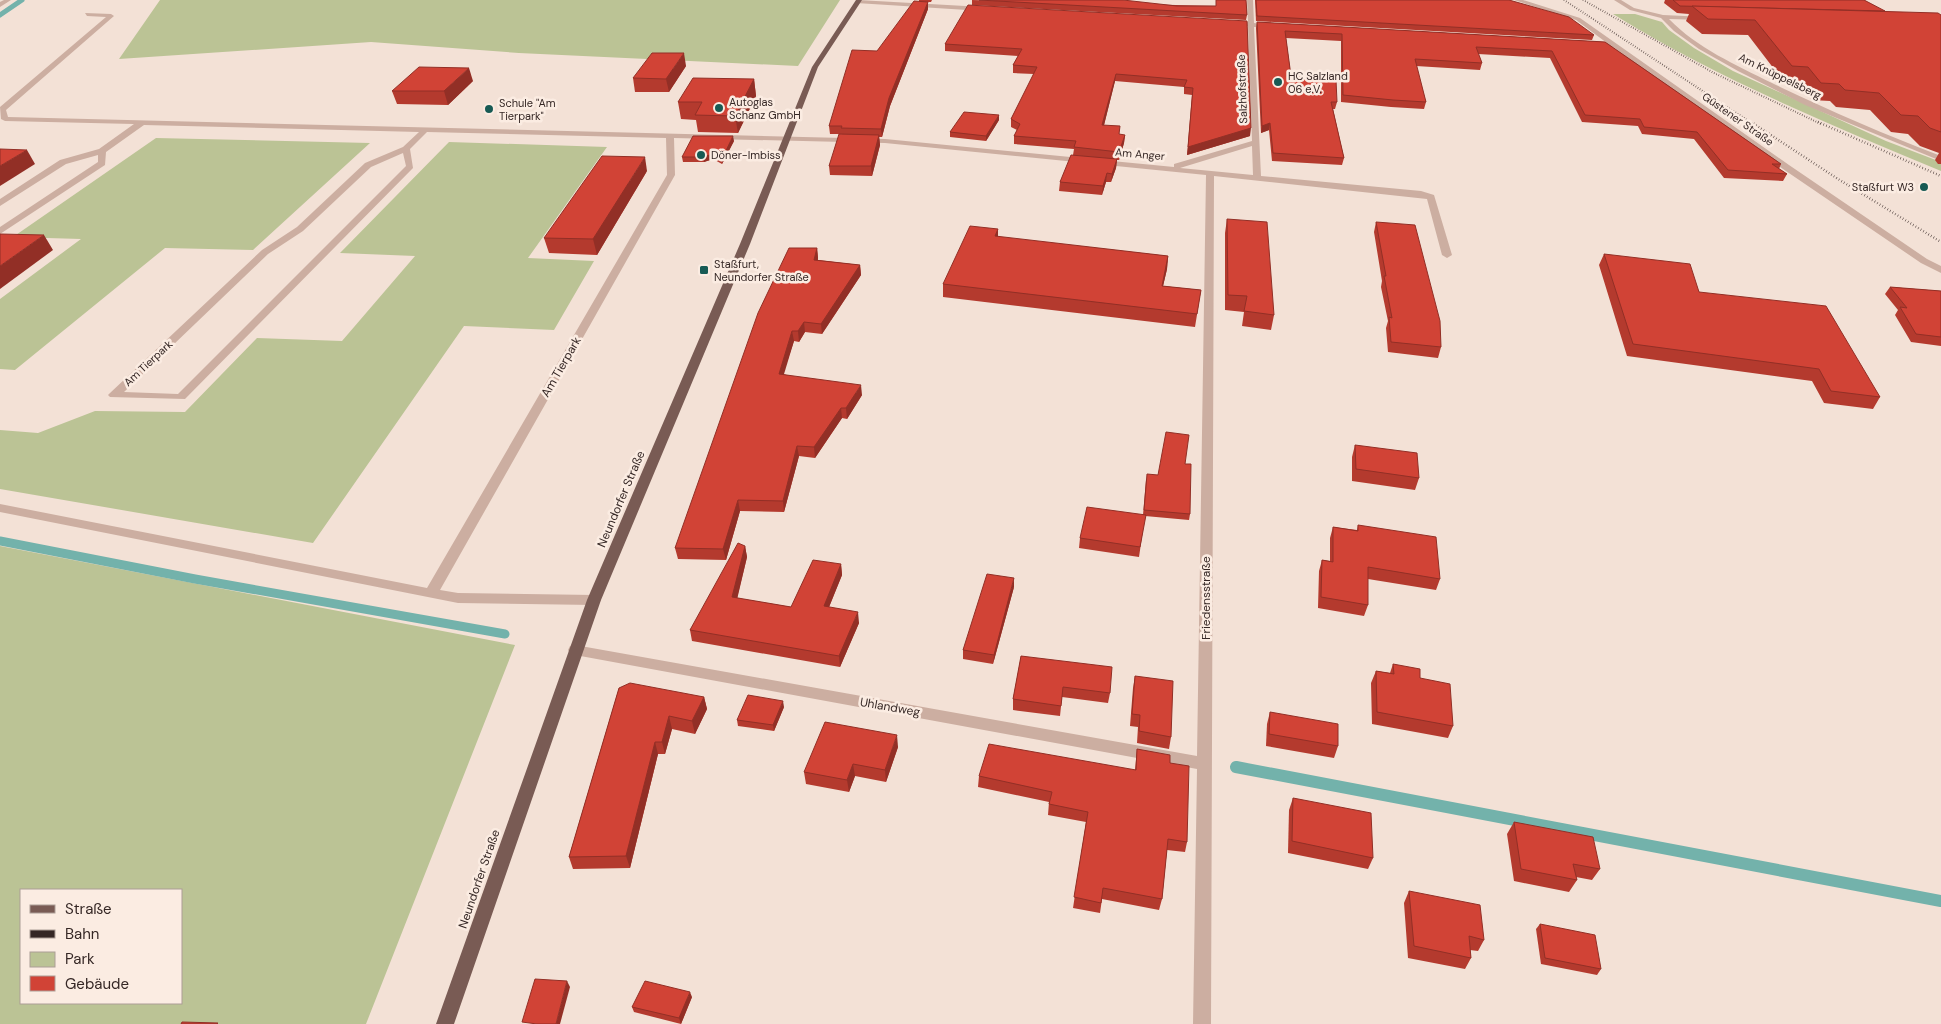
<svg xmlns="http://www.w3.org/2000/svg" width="1941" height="1024" viewBox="0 0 1941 1024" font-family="'DM Sans',sans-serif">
	<rect width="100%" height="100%" fill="#f3e1d6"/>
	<g fill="#bbc395" fill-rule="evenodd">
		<path d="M160 0H840L798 66 519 53 371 42 119 59Z"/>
		<path d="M1613 14H1635L1662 22 1669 30 1694 48 1733 71 1886 141 1941 162V171C1829 124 1716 78 1613 14Z"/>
		<path d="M156 138 370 143 253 250 165 248 15 370 0 369V299L81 239 13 237Z"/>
		<path d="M449 142 607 147 528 258 594 261 554 330 464 326 313 543 0 489V430L38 433 95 411 185 412 257 338 342 341 415 256 340 253Z"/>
		<path d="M0 546 515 645 366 1024H0ZM21 890H181V1003H21Z"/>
	</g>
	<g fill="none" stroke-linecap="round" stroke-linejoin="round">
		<path stroke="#73b2ab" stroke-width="5" d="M0 15 22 0"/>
		<path stroke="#73b2ab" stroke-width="9" d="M0 541 195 579 505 634"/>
		<path stroke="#73b2ab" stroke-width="12" d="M1236 767 1941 901"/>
		<g fill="#ccaea1" fill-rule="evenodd">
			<path d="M4 0H11L0 7V2Z"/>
			<path d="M858 0 983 7 986 9 983 11 856 3Z"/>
			<path d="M1247 0H1253L1254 23 1275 26 1272 28 1254 27 1261 176 1421 191 1434 195 1452 255 1447 258 1442 255 1427 199 1214 176 1211 1024H1193L1197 769 575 655 570 654 568 650 570 646 575 645 1197 756 1206 175 885 143 674 138 675 175 440 590 458 593 594 595 599 597 601 600 599 603 594 605 458 603 0 512V504L427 588 667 175 666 138 427 132 410 149 413 168 185 399 110 397 108 395 110 393 262 250 297 227 365 163 403 147 419 132 144 125 106 152 105 165 0 234V227L98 162V155L66 164 0 206V199L60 160 99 149 134 124 5 121 1 119 0 107 106 17 87 16 85 13 111 14 114 16 6 110 8 117 885 139 1174 167V164L1252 141 1248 26 1229 23 1232 21 1248 22ZM1252 146 1253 175 1180 168ZM403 153 406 166 178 394 124 392 268 254 303 231 371 167Z"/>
			<path d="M1514 0H1523L1580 18 1789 165 1927 259 1941 266V273L1921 263 1783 169 1613 47 1592 45V43H1607L1576 20Z"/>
			<path d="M1614 0H1621L1634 8 1663 15 1706 17V19L1704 20 1669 19C1697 48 1736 65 1772 83 1828 110 1884 134 1941 156V161L1805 105 1738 71 1699 49 1674 31 1661 18 1630 10Z"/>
		</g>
		<path fill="#795b54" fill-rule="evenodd" d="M856 0H862L818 67 750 244 601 600 454 1024H436L587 600 740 244 812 67Z"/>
		<g stroke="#352725" stroke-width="2" stroke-dasharray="0.5 2" stroke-linecap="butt">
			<path d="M1564 0 1753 124"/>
			<path d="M1583 0 1714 73 1821 124"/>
		</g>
		<g stroke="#352725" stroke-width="2.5" stroke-dasharray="0.5 2.5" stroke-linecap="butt">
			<path d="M1751 122 1838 179 1941 242"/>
			<path d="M1818 122 1941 176"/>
		</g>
	</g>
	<g fill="#b43a2e">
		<path d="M919 0H932L931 2H919Z"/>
		<path d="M972 0 1216 6V0H1246L1247 15 1246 20 972 5Z"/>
		<path d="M1255 0H1509L1594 35 1592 40 1256 21Z"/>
		<path d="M1665 0H1864L1884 12 1941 15V164H1938L1935 160 1939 153 1920 146 1908 134 1891 132 1870 110 1836 107 1830 101 1812 100 1800 84 1784 82 1748 35 1702 34 1686 21 1689 14 1677 13 1664 3Z"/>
		<path d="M928 2V9L890 106 882 137H879L880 145 872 176 830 175 829 166 842 134H830L829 126 877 51Z"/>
		<path d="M1247 21 1250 136 1187 155 1192 95 1184 94V87L1115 81 1104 125 1119 135H1125L1124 143 1119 160H1117L1116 168 1111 182H1106L1102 195 1059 191 1060 182 1073 155 1074 149 1014 144V136L1017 130 1011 127V119L1034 74 1013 73V65L1018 56 945 51V44Z"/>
		<path d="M1257 22 1605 42 1781 164 1779 169 1787 174 1783 181 1724 178 1694 139 1642 134 1638 126 1582 122 1550 58 1478 54 1482 63 1480 70 1416 66 1426 102 1424 109 1391 107 1341 102V41L1286 38 1291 76 1337 102 1335 109H1333L1344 158 1342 165 1272 161 1269 130 1261 133 1256 28Z"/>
		<path d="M686 66 669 92H635L633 78Z"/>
		<path d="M754 79 756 96 738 133 698 132 696 120 681 119 678 102Z"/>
		<path d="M473 81 448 105 397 104 392 91Z"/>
		<path d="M999 120 986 141 950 137V132Z"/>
		<path d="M734 141 722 164 713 159 704 162H683L682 157Z"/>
		<path d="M647 171 597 255 549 253 544 238Z"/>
		<path d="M1227 219 1274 315 1271 330 1242 326 1244 312 1225 310V233Z"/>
		<path d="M1376 222 1441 347 1438 358 1388 352 1386 328 1388 321 1381 287 1382 281 1374 232Z"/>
		<path d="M998 229V237L1168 256 1167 269 1163 286 1201 290 1195 327 943 297V284Z"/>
		<path d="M817 248 818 258V260L860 265 861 275 822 334 805 332 799 342 794 341 783 374 862 395 847 419 842 418 815 458 799 456 784 512 740 511 726 560 678 559 675 548Z"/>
		<path d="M1604 254 1699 292 1880 397 1873 409 1824 403 1812 381 1627 356 1599 265Z"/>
		<path d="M1890 287 1941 291V346L1911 342 1895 315 1898 310 1885 294Z"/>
		<path d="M1355 445 1419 478 1415 490 1352 481V457Z"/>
		<path d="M1185 464 1190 514 1189 520 1145 516 1139 557 1079 548 1080 538 1143 515 1146 480Z"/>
		<path d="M1358 525 1440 579 1436 590 1368 579V605L1364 616 1318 608 1319 571 1322 560 1330 561V538L1333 527 1357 530Z"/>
		<path d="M745 546 747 557 737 598 791 607 841 564 842 575 829 607 859 623 840 667 692 641 690 630Z"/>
		<path d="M1014 587 993 664 963 659V650Z"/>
		<path d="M1021 656 1110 693 1108 703 1062 697 1060 716 1013 710V699Z"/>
		<path d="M1393 664 1420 678 1453 726 1448 738 1372 724 1371 683 1376 671 1390 673Z"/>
		<path d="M1135 676 1171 737 1169 749 1137 743 1138 727 1130 726 1133 688Z"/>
		<path d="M619 688 704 697 707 709 695 734 672 729 665 754H658L630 868 573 869 569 857Z"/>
		<path d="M784 707 774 731 738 726 737 720Z"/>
		<path d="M1270 712 1338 746 1334 758 1266 746 1267 724Z"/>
		<path d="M898 747 886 782 855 776 849 792 806 784 804 772Z"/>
		<path d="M1137 749 1170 763 1187 842 1185 852 1167 850 1162 899 1159 910 1102 899 1100 913 1073 908 1086 822 1048 815 1049 802 978 787 979 776 1135 770Z"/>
		<path d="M1293 798 1373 858 1368 869 1288 853 1289 810Z"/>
		<path d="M1514 822 1600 869 1592 880 1576 877 1577 880 1569 892 1514 881 1507 834Z"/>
		<path d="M1409 891 1484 940 1478 951 1470 950 1471 958 1465 969 1408 958 1404 903Z"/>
		<path d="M1540 924 1601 969 1597 975 1541 964 1536 929Z"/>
		<path d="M692 997 681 1024 634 1012 632 1007Z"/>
	</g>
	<g fill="#922f26">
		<path d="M928 2V9L890 106 882 137 881 129 889 98Z"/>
		<path d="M684 53 686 66 669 92 666 79Z"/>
		<path d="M469 68 473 81 448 105 444 91Z"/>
		<path d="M1116 74 1115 81 1102 133V125Z"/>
		<path d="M754 79 756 96 738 133 735 116Z"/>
		<path d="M999 115V120L986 141V136Z"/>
		<path d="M1270 123 1269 130 1261 133 1262 126Z"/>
		<path d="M1251 128 1250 136 1187 155 1188 147Z"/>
		<path d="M879 135 880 145 872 176 871 166Z"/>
		<path d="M1125 135 1124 143 1119 160V152Z"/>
		<path d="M733 136 734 141 722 164V159Z"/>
		<path d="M27 150 35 164 0 186V166Z"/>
		<path d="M713 154V159L704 162 703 157Z"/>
		<path d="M645 157 647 171 597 255 593 239Z"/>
		<path d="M1117 159 1116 168 1111 182 1112 174Z"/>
		<path d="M1107 173 1106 182 1102 195 1103 186Z"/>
		<path d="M998 229V242L995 236Z"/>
		<path d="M44 235 53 250 0 289V266Z"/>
		<path d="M817 248 818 258 815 270 814 260Z"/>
		<path d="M1168 256 1167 269 1160 299 1162 286Z"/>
		<path d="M860 265 861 275 822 334 821 324Z"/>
		<path d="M804 322 805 332 799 342 798 331Z"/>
		<path d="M792 331 794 341 781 384 779 374Z"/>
		<path d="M861 385 862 395 847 419 846 408Z"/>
		<path d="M841 408 842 418 815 458 814 447Z"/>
		<path d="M797 446 799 456 784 512 783 501Z"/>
		<path d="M738 500 740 511 726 560 723 549Z"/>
		<path d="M745 546 747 557 735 608 732 597Z"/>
		<path d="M841 564 842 575 825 617 824 606Z"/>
		<path d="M1014 578V587L993 664 994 655Z"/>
		<path d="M858 612 859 623 840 667 839 656Z"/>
		<path d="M704 697 707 709 695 734 692 721Z"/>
		<path d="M783 701 784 707 774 731 773 725Z"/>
		<path d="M669 716 672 729 665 754 662 742Z"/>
		<path d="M897 735 898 747 886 782 885 770Z"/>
		<path d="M655 742 658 754 630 868 626 856Z"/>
		<path d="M853 764 855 776 849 792 847 780Z"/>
		<path d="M567 981 570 987 560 1024H556Z"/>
		<path d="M690 992 692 997 681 1024 679 1018Z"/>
	</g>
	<g fill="#d14336" stroke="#922f26">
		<path d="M979 0H1123L1177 6H1216V0H1246L1247 15Z"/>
		<path d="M1256 0H1509L1569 17 1594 35 1257 16Z"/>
		<path d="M1673 0H1864L1885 11 1680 6Z"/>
		<path d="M914 1 928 2 889 98 881 129 841 128 842 126H829L852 50 877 51Z"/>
		<path d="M968 5 1247 21 1251 128 1188 147 1193 88 1184 87 1187 80 1116 74 1102 125 1120 126 1119 134 1125 135 1119 152 1074 147 1076 141 1014 136 1020 124 1011 119 1037 67 1013 65 1022 49 945 44Z"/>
		<path d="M1692 6 1938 13 1941 15V132L1930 128 1918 116 1901 115 1879 93 1845 90 1839 84 1821 83 1808 67 1792 66 1755 20 1708 19Z"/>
		<path d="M1257 22 1605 42 1781 164H1772L1787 174 1728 170 1697 132 1644 127 1640 119 1585 115 1552 51 1476 47 1482 63 1415 59 1426 102 1393 100 1343 95 1342 34 1285 31 1291 76 1336 80 1337 102H1331L1344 158 1273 153 1270 123 1262 126Z"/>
		<path d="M652 53H684L666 79 633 78Z"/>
		<path d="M419 67 469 68 444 91H392Z"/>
		<path d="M693 78 754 79 735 116 695 115 702 102H678Z"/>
		<path d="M964 112 999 115 986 136 950 132Z"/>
		<path d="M839 134 879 135 871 166H829Z"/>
		<path d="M693 136H733L722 159 713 154 703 157H682Z"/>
		<path d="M0 149 27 150 0 166Z"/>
		<path d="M1071 155 1117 159 1112 174 1107 173 1103 186 1060 182Z"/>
		<path d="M602 156 645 157 593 239 544 238Z"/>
		<path d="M1227 219 1267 222 1274 315 1244 311 1247 296 1228 295Z"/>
		<path d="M1376 222 1415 225 1440 321 1441 347 1391 342 1389 317 1392 318 1384 276H1386Z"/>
		<path d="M970 226 998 229 995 236 1168 256 1162 286 1201 290 1197 314 943 284Z"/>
		<path d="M0 234 44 235 0 266Z"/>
		<path d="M789 248H817L814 260 860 265 821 324 804 322 798 331H792L779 374 861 385 846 408H841L814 447 797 446 783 501 738 500 723 549 675 548 758 313Z"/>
		<path d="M1604 254 1690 264 1699 292 1826 306 1880 397 1831 391 1819 369 1633 344Z"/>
		<path d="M1890 287 1941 291V337L1916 334 1900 307 1907 308Z"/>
		<path d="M1166 432 1189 435 1185 464H1191L1190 514 1144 510 1147 474 1158 475Z"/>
		<path d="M1355 445 1417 453 1419 478 1356 469Z"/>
		<path d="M1087 507 1146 515 1140 547 1080 538Z"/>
		<path d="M1358 525 1436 537 1440 579 1368 567V605L1321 597 1322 560 1333 562V527L1358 531Z"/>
		<path d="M738 543 745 546 732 597 791 607 813 560 841 564 824 606 858 612 839 656 690 630Z"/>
		<path d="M987 574 1014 578 994 655 963 650Z"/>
		<path d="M1021 656 1112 667 1110 693 1063 687 1061 706 1013 699Z"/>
		<path d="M1393 664 1420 669V678L1450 684 1453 726 1377 712 1376 671 1394 674Z"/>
		<path d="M1135 676 1173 681 1171 737 1139 731 1140 715 1132 714Z"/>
		<path d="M630 683 704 697 692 721 669 716 662 742H655L626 856 569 857 619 688Z"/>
		<path d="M748 695 783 701 773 725 737 720Z"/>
		<path d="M1270 712 1338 724V746L1269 734Z"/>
		<path d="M825 722 897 735 885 770 853 764 847 780 804 772Z"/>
		<path d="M989 744 1136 770 1137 749 1170 755V763L1189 766 1187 842 1168 839 1162 899 1103 888 1101 903 1074 897 1088 812 1049 804 1052 792 979 776Z"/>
		<path d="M1293 798 1371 813 1373 858 1292 841Z"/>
		<path d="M1514 822 1593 837 1600 869 1573 864 1577 880 1521 869Z"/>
		<path d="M1409 891 1480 905 1484 940 1469 936 1471 958 1414 946Z"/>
		<path d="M1540 924 1595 935 1601 969 1545 958Z"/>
		<path d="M535 979 567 981 556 1024H537L522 1022Z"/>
		<path d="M645 981 690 992 679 1018 632 1007Z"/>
		<path d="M182 1022 218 1023 217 1024H181Z"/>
	</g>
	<g fill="#175a54" stroke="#fbece2" stroke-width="2">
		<circle cx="1278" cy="82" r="5"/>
		<circle cx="719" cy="108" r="5"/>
		<circle cx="489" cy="109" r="5"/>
		<circle cx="701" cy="155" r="5"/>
		<circle cx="1924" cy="187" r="5"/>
		<rect x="699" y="265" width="10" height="10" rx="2.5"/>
	</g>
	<g text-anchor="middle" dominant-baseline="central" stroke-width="5" stroke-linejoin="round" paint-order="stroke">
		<g font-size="11" fill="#352725" stroke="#fbece2" text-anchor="start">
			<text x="1288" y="76">HC Salzland<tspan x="1288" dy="13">06 e.V.</tspan></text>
			<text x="729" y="102">Autoglas<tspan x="729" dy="13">Schanz GmbH</tspan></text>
			<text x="499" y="103">Schule "Am<tspan x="499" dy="13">Tierpark"</tspan></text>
			<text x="711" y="155">Döner-Imbiss</text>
			<text x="1914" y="187" text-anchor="end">Staßfurt W3</text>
			<text x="714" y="264">Staßfurt,<tspan x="714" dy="13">Neundorfer Straße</tspan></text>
		</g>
		<g font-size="11" fill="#352725" stroke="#fbece2">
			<text transform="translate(1780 76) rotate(26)">Am Knüppelsberg</text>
			<text transform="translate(1242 89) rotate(-92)">Salzhofstraße</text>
			<text transform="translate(1738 119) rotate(35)">Güstener Straße</text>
			<text transform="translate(1140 154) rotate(5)">Am Anger</text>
			<text transform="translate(148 363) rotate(-43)">Am Tierpark</text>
		</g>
		<g font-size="12" fill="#352725" stroke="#fbece2">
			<text transform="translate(561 367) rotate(-60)">Am Tierpark</text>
			<text transform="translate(621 499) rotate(-67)">Neundorfer Straße</text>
			<text transform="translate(1206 598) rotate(-90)">Friedensstraße</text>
			<text transform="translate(890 707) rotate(10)">Uhlandweg</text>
			<text transform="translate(479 879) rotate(-71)">Neundorfer Straße</text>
		</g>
	</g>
	<rect x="20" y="889" width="162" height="115" fill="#fbece2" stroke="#ac9d96"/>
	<rect x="30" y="905" width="25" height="8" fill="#795b54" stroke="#ac9d96"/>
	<text x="65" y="914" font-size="15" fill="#352725">Straße</text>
	<rect x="30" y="930" width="25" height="8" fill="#352725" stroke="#ac9d96"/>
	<text x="65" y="939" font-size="15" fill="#352725">Bahn</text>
	<rect x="30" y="952" width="25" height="15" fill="#bbc395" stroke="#ac9d96"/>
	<text x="65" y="964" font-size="15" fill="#352725">Park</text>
	<rect x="30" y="976" width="25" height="15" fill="#d14336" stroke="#ac9d96"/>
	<text x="65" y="989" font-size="15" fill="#352725">Gebäude</text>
</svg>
